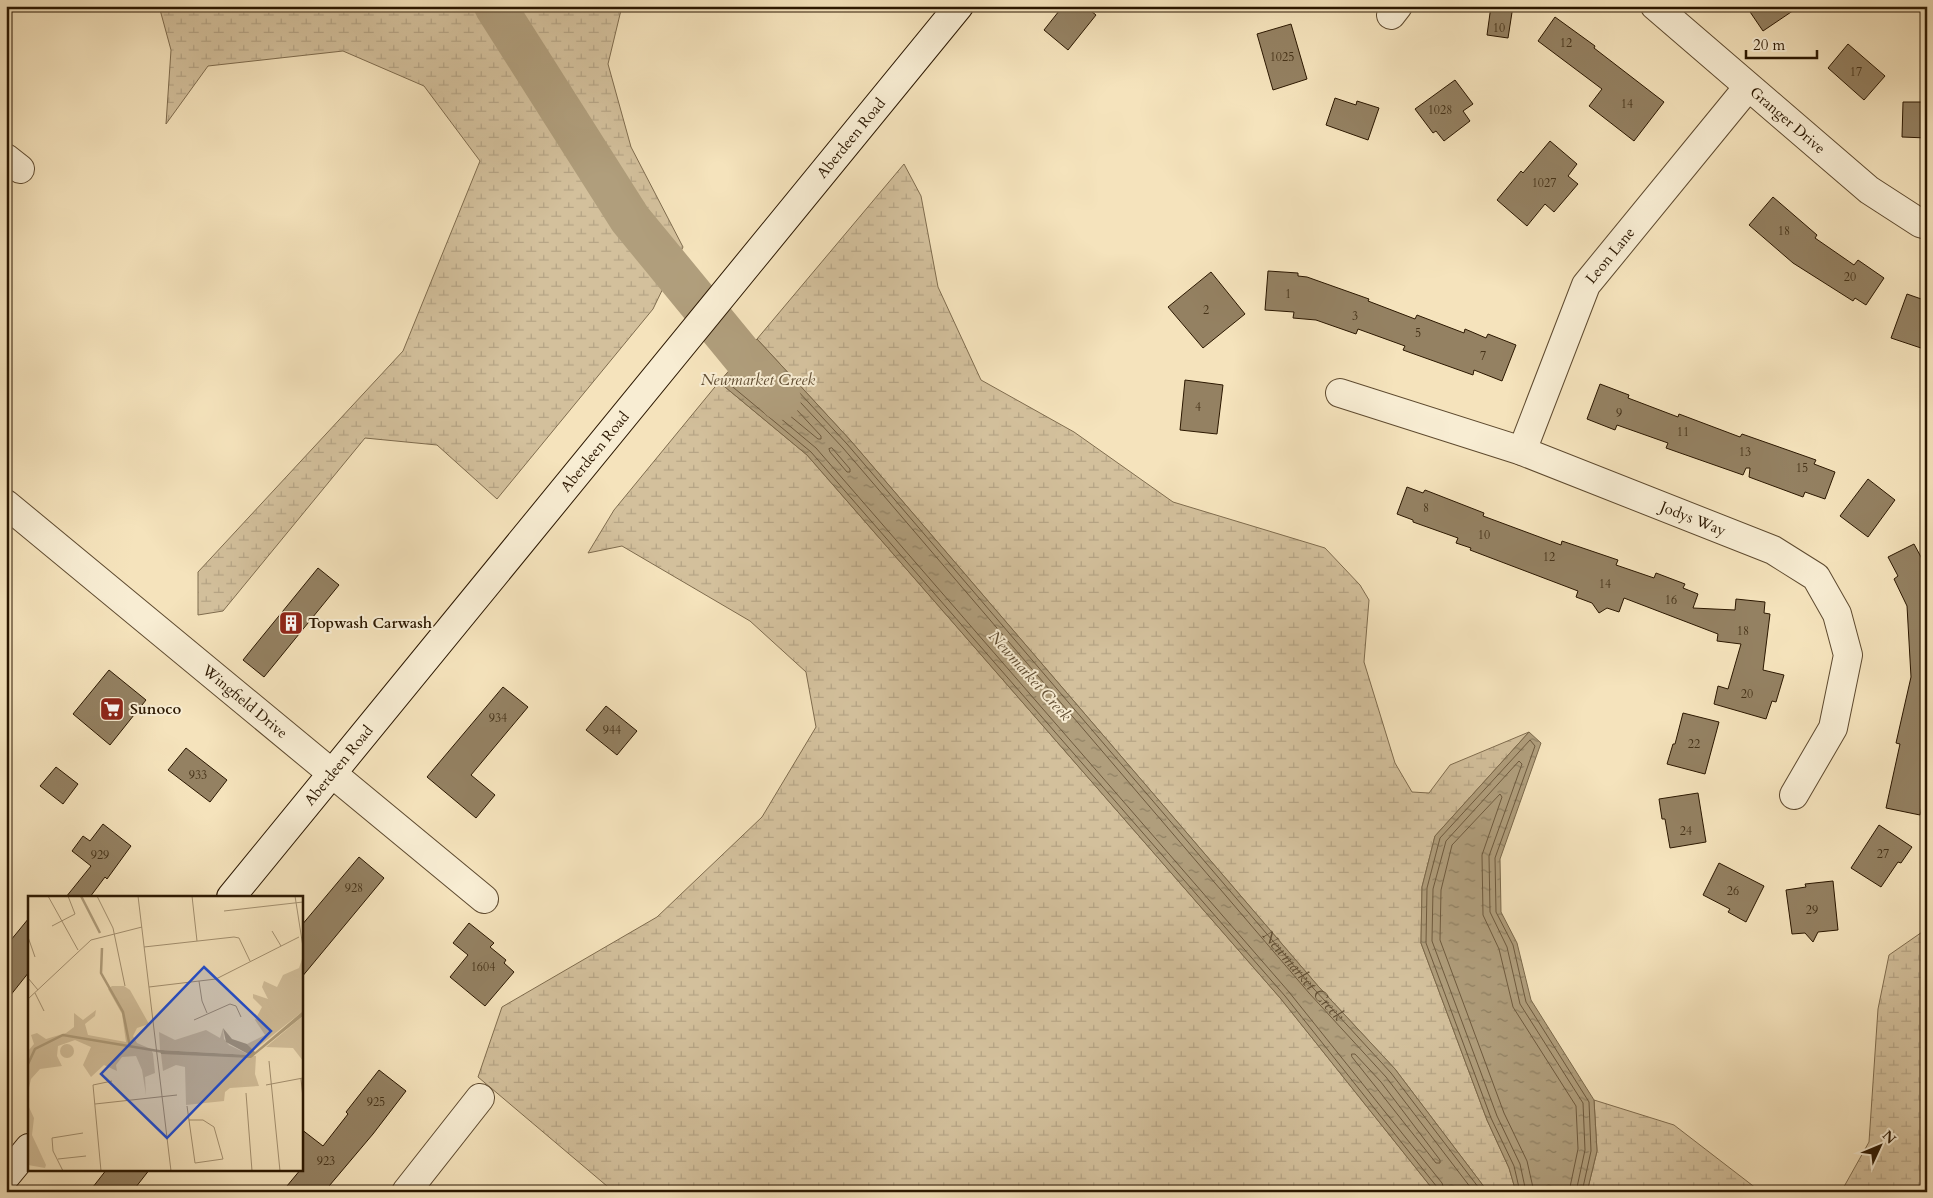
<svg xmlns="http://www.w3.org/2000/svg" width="1933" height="1198" viewBox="0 0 1933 1198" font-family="Cardo,serif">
	<defs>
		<pattern id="wetland-marsh" width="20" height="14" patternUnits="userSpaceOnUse" patternTransform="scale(1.25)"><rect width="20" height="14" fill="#d3c09c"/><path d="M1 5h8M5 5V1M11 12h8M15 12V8" fill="none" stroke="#b5a485"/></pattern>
		<pattern id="water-ripples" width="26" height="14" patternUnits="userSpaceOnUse" patternTransform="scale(1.25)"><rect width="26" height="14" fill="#b09e7c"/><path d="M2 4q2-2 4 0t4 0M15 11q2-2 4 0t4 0" fill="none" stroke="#8f8063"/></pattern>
	</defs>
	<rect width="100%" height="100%" fill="#f5e3bc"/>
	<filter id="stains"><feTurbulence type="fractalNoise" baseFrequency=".004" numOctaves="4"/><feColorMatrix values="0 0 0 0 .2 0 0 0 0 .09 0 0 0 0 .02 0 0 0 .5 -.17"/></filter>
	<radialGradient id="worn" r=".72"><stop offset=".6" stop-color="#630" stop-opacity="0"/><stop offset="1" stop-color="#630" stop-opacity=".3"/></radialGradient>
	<g fill="url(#wetland-marsh)" stroke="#7f6c4e">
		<path d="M159 6H622L608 64 631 147 683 247 653 309 497 499 437 445 365 438 223 611 198 615V572L403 351 480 161 424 86 343 51 208 66 166 124 171 50Z"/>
		<path d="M904 164 921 196 938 287 981 380 1074 432 1173 502 1325 548 1360 585 1369 600 1364 662 1395 763 1412 792 1429 793 1450 765 1529 732 1435 836 1422 887 1421 943 1487 1120 1509 1168 1516 1192H1488L1395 1069 1318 986 851 441 757 339Z"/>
		<path d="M719 382 807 455 1281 999 1435 1192H614L478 1077 502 1007 657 917 762 817 816 727 806 672 750 621 622 546 588 553 614 510Z"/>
		<path d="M1925 930 1927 931V1192H1841L1869 1142 1878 1009 1889 955Z"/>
		<path d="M1594 1100 1674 1125 1761 1192H1587L1597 1151Z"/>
	</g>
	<g fill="url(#water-ripples)" stroke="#7b684a">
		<path d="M757 339 851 441 1318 986 1395 1069 1488 1192H1435L1281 999 807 455 719 382Z"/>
		<path d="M1529 732 1541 743 1500 859 1501 912 1517 943 1531 1000 1594 1100 1597 1151 1587 1192H1516L1509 1168 1487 1120 1421 943 1422 887 1435 836Z"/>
	</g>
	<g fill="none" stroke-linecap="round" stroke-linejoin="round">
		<g stroke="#6e5a3e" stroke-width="1">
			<path d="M756 369H759L821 436V439H818L748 381 747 378Z"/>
			<path d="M832 448 850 469V472H847L830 452 829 449Z"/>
			<path d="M1352 1054H1355L1381 1082 1440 1160V1163H1436L1352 1057Z"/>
			<path id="s1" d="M1439 1192 1437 1187 1285 996 811 452 728 383V379L756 348 759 349 847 444 1314 989 1391 1073 1482 1192"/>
			<path d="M1445 1192 1442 1183 1289 992 816 448 737 382V379L756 358H759L843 448 1309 993 1386 1077 1474 1192"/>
			<path d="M1520 1192 1514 1166 1491 1118 1426 943 1427 888 1440 838 1530 740 1535 746 1495 858 1496 912 1513 945 1526 1002 1589 1102 1591 1151 1582 1192"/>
			<path d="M1526 1192 1520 1164 1497 1116 1432 941 1433 889 1446 841 1519 761 1522 764 1489 856 1490 912 1507 947 1520 1004 1583 1103 1585 1150 1576 1192"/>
			<path d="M1534 1192 1527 1161 1504 1113 1440 940 1441 890 1452 845 1500 794 1502 797 1482 855 1483 915 1499 949 1513 1007 1576 1106 1578 1149 1569 1192"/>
		</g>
		<path stroke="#7b684a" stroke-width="7" d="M507 24 525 6"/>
		<path stroke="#b09e7c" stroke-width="42" d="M495 6 630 219 754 370 780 399"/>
	</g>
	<g fill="#948162" stroke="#2b1700">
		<path d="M1063 6H1085L1096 15 1068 50 1044 30Z"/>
		<path d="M1491 6H1513L1508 38 1487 35Z"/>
		<path d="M1746 6H1800L1763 31Z"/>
		<path d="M1555 17 1595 46 1594 48 1664 102 1634 141 1589 106 1602 89 1538 41Z"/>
		<path d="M1291 24 1307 79 1273 90 1257 34Z"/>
		<path d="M1848 44 1885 76 1864 100 1828 68Z"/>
		<path d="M1455 80 1473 104 1463 111 1470 121 1444 141 1436 131 1433 133 1415 109Z"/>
		<path d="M1335 98 1356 105 1357 101 1379 108 1368 140 1326 125Z"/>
		<path d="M1903 102H1927V138L1902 137Z"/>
		<path d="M1550 141 1577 164 1568 176 1578 184 1554 212 1545 204 1527 226 1497 200 1521 171 1523 173Z"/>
		<path d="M1773 197 1817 235 1815 238 1854 265 1858 260 1884 278 1866 305 1855 298 1853 301 1793 263 1749 225Z"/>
		<path d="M1268 271 1298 273V276L1307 277 1369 299 1368 301 1415 319 1417 315 1464 333 1465 329 1486 338 1488 334 1516 345 1502 381 1474 370 1473 375 1403 350 1405 346 1358 329 1356 334 1316 320 1293 318 1294 312 1265 310Z"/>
		<path d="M1211 272 1245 314 1203 348 1168 307Z"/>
		<path d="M1907 294 1927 301V350L1891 338Z"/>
		<path d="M1185 380 1223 385 1217 434 1180 430Z"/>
		<path d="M1600 384 1629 395 1628 398 1678 417 1679 414 1740 437 1742 434 1816 460 1814 464 1835 472 1825 499 1805 492 1803 497 1749 477 1750 468H1746L1743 475 1666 448 1668 443 1617 425 1615 430 1587 419Z"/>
		<path d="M1868 479 1895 500 1868 537 1840 516Z"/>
		<path d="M1407 487 1423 493 1425 490 1484 513 1483 516 1561 545 1562 541 1618 560 1616 565 1654 578 1656 573 1685 584 1683 588 1698 594 1693 608 1735 610 1736 599 1765 602 1764 613 1770 614 1763 670 1784 675 1776 702 1772 701 1766 719 1714 704 1718 686 1728 689 1741 644 1717 641 1718 634 1624 598 1619 612 1607 608 1599 613 1592 603 1576 597 1578 591 1470 550 1471 548 1456 543 1458 538 1413 522V520L1397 514Z"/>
		<path d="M1914 544 1927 568V798L1924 797 1920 815 1886 808 1900 744 1896 743 1911 677 1907 606 1894 579 1898 576 1888 557Z"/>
		<path d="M318 568 339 585 264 677 243 660Z"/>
		<path d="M109 670 146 700 110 745 73 714Z"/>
		<path d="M503 687 528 707 471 775 495 795 476 818 427 777Z"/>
		<path d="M606 706 637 731 617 755 586 730Z"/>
		<path d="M1683 713 1719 722 1705 774 1667 764 1673 744H1675Z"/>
		<path d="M186 748 227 780 210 802 168 770Z"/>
		<path d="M56 767 78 784 63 804 40 786Z"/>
		<path d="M1698 793 1706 842 1670 848 1665 819H1662L1659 799Z"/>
		<path d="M103 824 131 846 107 879 105 877 90 897H66L91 866 72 851 83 836 90 841Z"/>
		<path d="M1879 825 1912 847 1901 863 1898 862 1881 887 1851 868Z"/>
		<path d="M359 857 384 878 301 978V926Z"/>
		<path d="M1719 863 1764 886 1746 922 1728 912 1730 909 1703 895Z"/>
		<path d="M1833 881 1838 930 1818 932 1813 942 1805 933 1792 934 1786 890 1806 887 1805 884Z"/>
		<path d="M29 918V972L6 1001V946Z"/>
		<path d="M469 923 494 943 490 947 506 960 504 963 514 972 485 1006 450 977 468 955 453 943Z"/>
		<path d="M379 1070 406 1091 373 1134 324 1192H282L301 1169V1129L323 1146 348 1114 346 1112Z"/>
		<path d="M107 1169H150L132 1192H89Z"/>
	</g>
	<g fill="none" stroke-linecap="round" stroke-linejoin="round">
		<defs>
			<g id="street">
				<path id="s2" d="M1655 6 1869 190 1920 223 1927 225"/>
				<path d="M1391 15 1398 6"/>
				<path d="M6 158 20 169"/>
				<path id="s3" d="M1340 393 1522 451 1773 550 1816 577 1837 614 1848 655 1833 728 1794 795"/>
				<path id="s4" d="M1522 451 1586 285 1748 87"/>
				<path id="s5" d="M6 504 484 899"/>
				<path d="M406 1192 480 1098"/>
			</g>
			<g id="secondary">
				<path id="s6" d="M231 897 959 6"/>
				<path d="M6 1176 29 1148"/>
			</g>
		</defs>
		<use href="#street" stroke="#5e4a2f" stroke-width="30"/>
		<use href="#secondary" stroke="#2b1700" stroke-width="30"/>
		<use href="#street" stroke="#f8edd3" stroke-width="28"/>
		<use href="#secondary" stroke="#f8edd3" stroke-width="28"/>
	</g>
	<defs>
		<symbol id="building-square" viewBox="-11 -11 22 22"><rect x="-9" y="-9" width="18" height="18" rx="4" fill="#8f2418" stroke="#f8edd3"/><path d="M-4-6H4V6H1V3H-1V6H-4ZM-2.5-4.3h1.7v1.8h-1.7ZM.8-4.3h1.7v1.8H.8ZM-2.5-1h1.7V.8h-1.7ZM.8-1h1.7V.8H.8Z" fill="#fff"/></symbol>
		<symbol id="supermarket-square" viewBox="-11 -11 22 22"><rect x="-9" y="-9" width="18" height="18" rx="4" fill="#8f2418" stroke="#f8edd3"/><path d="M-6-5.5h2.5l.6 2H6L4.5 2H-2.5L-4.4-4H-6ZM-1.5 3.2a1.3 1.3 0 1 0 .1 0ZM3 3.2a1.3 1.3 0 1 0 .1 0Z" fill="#fff"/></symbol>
	</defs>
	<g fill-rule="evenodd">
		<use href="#building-square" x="277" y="609" width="28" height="28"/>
		<use href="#supermarket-square" x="98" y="695" width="28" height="28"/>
	</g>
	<g text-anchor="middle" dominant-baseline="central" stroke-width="4" stroke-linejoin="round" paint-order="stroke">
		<g font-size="12" fill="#453218">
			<text x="1499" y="28">10</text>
			<text x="1566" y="43">12</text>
			<text x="1282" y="57">1025</text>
			<text x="1856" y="72">17</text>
			<text x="1627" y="104">14</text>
			<text x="1440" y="110">1028</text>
			<text x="1544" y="183">1027</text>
			<text x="1784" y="231">18</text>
			<text x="1850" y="277">20</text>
			<text x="1288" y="294">1</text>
			<text x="1206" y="310">2</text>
			<text x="1355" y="316">3</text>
			<text x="1418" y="333">5</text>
			<text x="1483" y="356">7</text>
			<text x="1198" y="407">4</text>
			<text x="1619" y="413">9</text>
			<text x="1683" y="432">11</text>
			<text x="1745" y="452">13</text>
			<text x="1802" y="468">15</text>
			<text x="1426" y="508">8</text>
			<text x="1484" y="535">10</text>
			<text x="1549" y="557">12</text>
			<text x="1605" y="584">14</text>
			<text x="1671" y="600">16</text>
			<text x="1743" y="631">18</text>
			<text x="1747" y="694">20</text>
			<text x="498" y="718">934</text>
			<text x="612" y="730">944</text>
			<text x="1694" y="744">22</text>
			<text x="198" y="775">933</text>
			<text x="1686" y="831">24</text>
			<text x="1883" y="854">27</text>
			<text x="100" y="855">929</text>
			<text x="354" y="888">928</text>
			<text x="1733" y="891">26</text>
			<text x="1812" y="910">29</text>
			<text x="483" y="967">1604</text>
			<text x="376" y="1102">925</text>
			<text x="326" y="1161">923</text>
		</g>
		<g font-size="15" fill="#2b1700" stroke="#f8edd3">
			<text stroke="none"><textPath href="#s2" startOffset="175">Granger Drive</textPath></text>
			<text stroke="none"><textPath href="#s6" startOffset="980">Aberdeen Road</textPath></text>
			<text stroke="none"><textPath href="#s4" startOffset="216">Leon Lane</textPath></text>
			<text stroke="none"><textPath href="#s6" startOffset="575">Aberdeen Road</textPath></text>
			<text stroke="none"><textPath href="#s3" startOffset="375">Jodys Way</textPath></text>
			<text stroke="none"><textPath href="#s5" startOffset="310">Wingfield Drive</textPath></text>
			<text stroke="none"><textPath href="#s6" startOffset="170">Aberdeen Road</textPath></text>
		</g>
		<g font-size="15" font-weight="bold" fill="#2b1700" stroke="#f8edd3" text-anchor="start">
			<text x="308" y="623">Topwash Carwash</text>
			<text x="130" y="709">Sunoco</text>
		</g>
		<g font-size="16" font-style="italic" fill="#604d32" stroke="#f8edd3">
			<text x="758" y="380">Newmarket Creek</text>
			<text transform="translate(1030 676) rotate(48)">Newmarket Creek</text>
			<text stroke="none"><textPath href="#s1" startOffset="1958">Newmarket Creek</textPath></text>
		</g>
	</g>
	<g transform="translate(28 896)">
		<rect width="275" height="275" fill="#f5e3bc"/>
		<path d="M275 60V115L225 155 219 148 237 139 227 124 234 111 225 102V98L240 103 234 91 236 85 249 91 255 79 271 72ZM84 90H96L102 94 121 128 109 132 105 140 109 147 123 153 125 158 127 177 117 181 118 199 114 174 108 160 94 161 88 169 89 175 76 169 63 181 55 169 63 151 47 144 30 150 29 160 34 170 12 173 3 183 0 196V155L6 148 3 139 9 137 18 143 38 137 46 131V117L55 124 68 114 67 120 57 128 60 139 98 146 94 118 80 93ZM275 120V165L265 152 238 151ZM195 132 196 143 201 149 222 159 132 154 131 136 147 144 178 134 192 142ZM141 157 228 160 227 178 231 190 202 192 197 196 196 205 158 209 157 171 148 169 135 175 133 158ZM0 209 6 222 4 239 18 269 17 272 0 269Z" fill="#d3c09c"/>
		<path d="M32 155a7 7 0 1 1 14 0a7 7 0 1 1-14 0Z" fill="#d3c09c"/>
		<path d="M275 115V120L223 162 133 158 132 154 222 159 198 146 195 132 204 143 219 148 227 156Z" fill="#b09e7c"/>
		<path fill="none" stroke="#b09e7c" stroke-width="2.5" d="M53 0 72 37M74 52 73 77 95 116 102 151M0 168 7 153 35 139 136 156"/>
		<path fill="none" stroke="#a49171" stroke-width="1" d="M20 0 50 54M69 0 85 32 97 90M110 0 143 275M164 0 169 45M267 0 275 51M196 15 275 6M24 30 47 18 40 0M244 35 253 50M0 41 7 61M116 51 206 41 211 42 222 65M0 82 10 94M171 85 174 105 179 117M121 91 188 83 271 41M7 97 16 115M0 103 63 44 114 31M166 124 202 108 208 110 213 121M241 165 252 275M273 183 275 202M238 189 275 182M218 197 224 275M67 208 149 199M159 210 167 267 195 263 186 231 175 224H161M30 263 58 260M35 275 25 255 24 242 55 237M73 275 65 189 84 185"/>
		<path fill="#1d4ed8" fill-opacity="0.15" stroke="#1d4ed8" stroke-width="2.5" d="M176 71 243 135 139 242 73 178Z"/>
		<rect width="275" height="275" fill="none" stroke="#2b1700" stroke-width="2.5"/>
	</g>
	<rect width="1933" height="1198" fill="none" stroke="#f5e3bc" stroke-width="25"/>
	<rect x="8" y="8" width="1918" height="1183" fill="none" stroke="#2b1700" stroke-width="2.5"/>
	<rect x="12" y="12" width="1908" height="1173" fill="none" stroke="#2b1700"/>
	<g transform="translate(1880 1146) rotate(46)" stroke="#f8edd3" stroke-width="4" paint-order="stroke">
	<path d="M0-4L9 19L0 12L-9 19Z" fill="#2b1700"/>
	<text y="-8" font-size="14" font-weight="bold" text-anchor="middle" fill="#2b1700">N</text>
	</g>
	<path d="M1746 50v8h71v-8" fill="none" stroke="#2b1700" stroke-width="2.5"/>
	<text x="1753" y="50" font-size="15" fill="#2b1700" stroke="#f8edd3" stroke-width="4" paint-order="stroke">20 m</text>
	<rect width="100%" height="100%" filter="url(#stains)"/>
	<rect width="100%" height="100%" fill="url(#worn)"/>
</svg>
